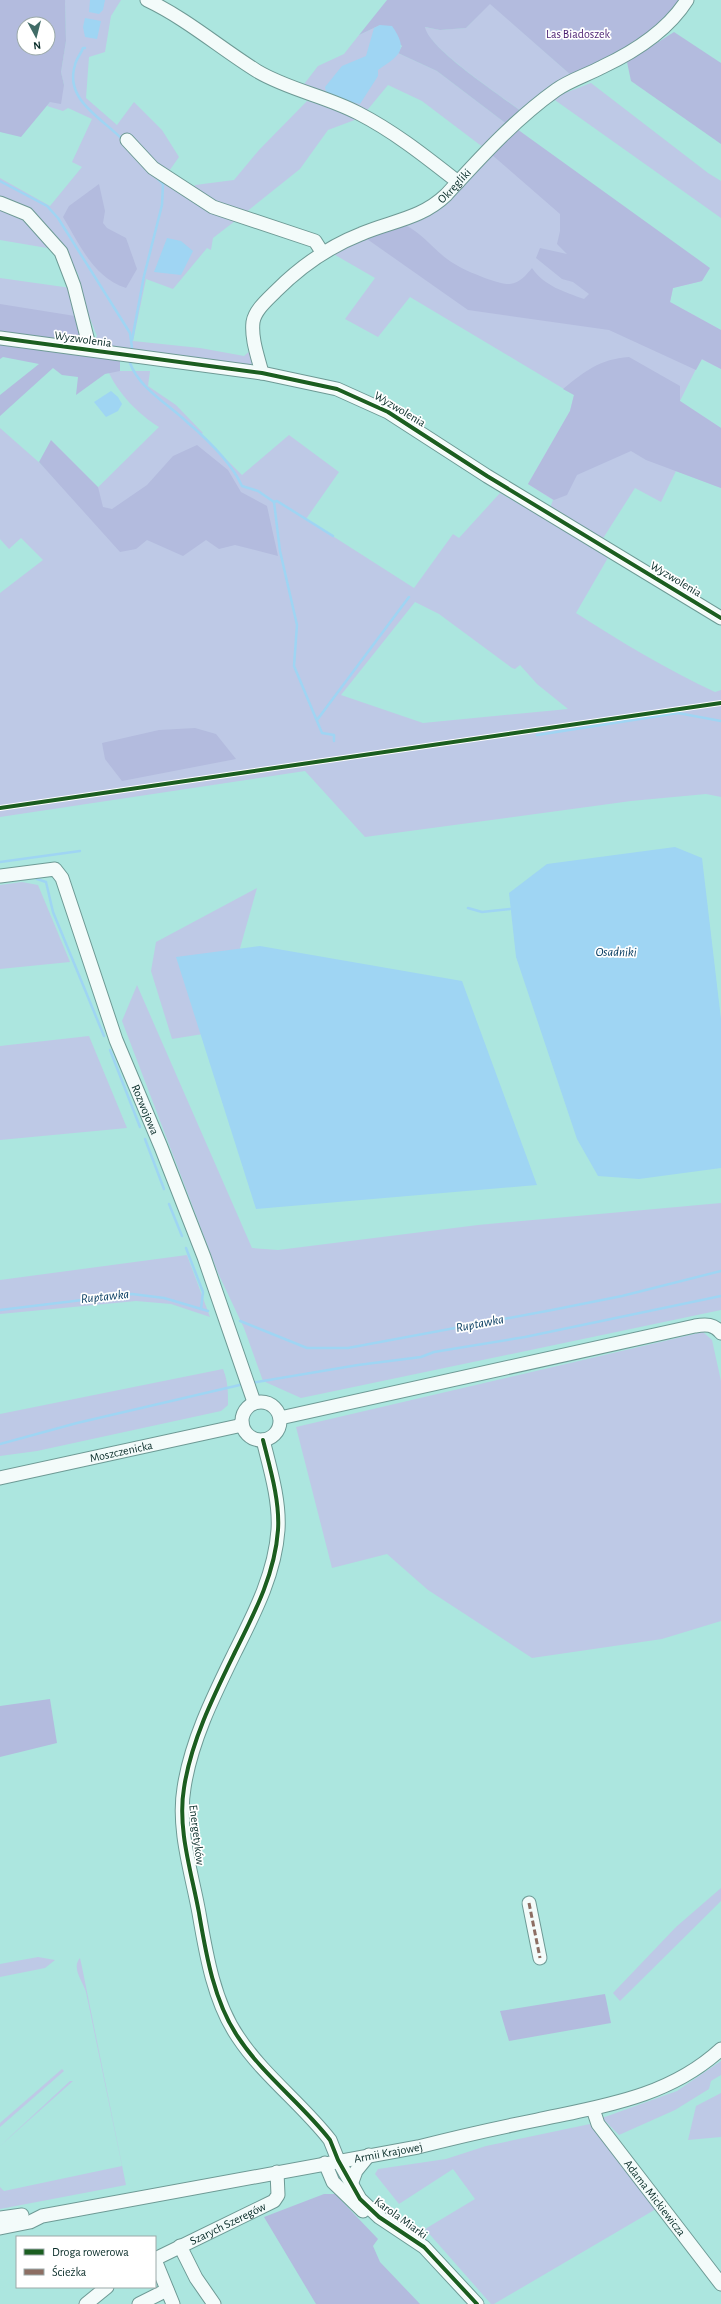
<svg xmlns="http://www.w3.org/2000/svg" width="721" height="2304" viewBox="0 0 721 2304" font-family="'Alegreya Sans',sans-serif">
	<rect width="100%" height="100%" fill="#ace6df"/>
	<g fill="#bec9e6" fill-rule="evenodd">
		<path d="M65 0H121L111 16 105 52 89 57 86 98 117 125 134 102 162 130 179 157 162 181 197 205 235 221 213 238 211 250 207 248 173 289 146 279 133 341 200 348 244 356 250 351 254 366 92 345 97 336 89 316 78 274 56 238 0 199V178L50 206 82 167 72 162 92 119 68 108 63 111 47 106 64 85 61 72 66 41Z"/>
		<path d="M490 3 572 76 521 111C501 96 429 48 424 27L440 30 466 28Z"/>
		<path d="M380 25 398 53 437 71 508 125 484 148 422 101 388 85 364 114 298 92 318 66 344 54 359 35Z"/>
		<path d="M591 83 708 173 721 181V218L552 98Z"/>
		<path d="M307 101 351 113 360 118 328 130 300 169 240 217 191 192 195 185 234 180 259 150Z"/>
		<path d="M517 129 702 281 673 288 670 302 721 330V369L701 359 680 401 721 428V488L676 471 661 502 635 488 602 540 550 508 553 500 528 484 570 411 574 395 410 297 378 337 345 319 375 278 330 252 427 217Z"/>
		<path d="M0 209 26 218 53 249 0 240Z"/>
		<path d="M0 278 71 288 78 320 0 330Z"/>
		<path d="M108 371H150L148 386 176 405 203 433 201 434 242 475 289 435 339 472 306 519 414 588 453 534 459 538 500 493 609 556 576 613C621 642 666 669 715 692L721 690V797L706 794 631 801 365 837 305 771 0 817V593L43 560 21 538 9 549 0 539V428L42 465 80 505 159 427C138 414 118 393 108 371ZM415 602 439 614 512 668 515 669 520 665 537 684 568 709 423 723 341 695Z"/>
		<path d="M22 882 38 885 70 962 0 969V885Z"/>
		<path d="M257 888 239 952 203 1034 172 1039 151 971 156 942Z"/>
		<path d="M137 985 252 1248 278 1250 478 1225 721 1203V1310L301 1398 263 1381 244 1328 218 1273 122 1021Z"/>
		<path d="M89 1036 127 1128 0 1140V1046Z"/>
		<path d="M187 1255 210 1317 171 1304 136 1301 0 1314V1280Z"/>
		<path d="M703 1332 712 1340 721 1381V1621L662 1639 532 1658 428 1590 387 1554 332 1568 296 1427Z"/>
		<path d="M223 1369C228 1381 228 1392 228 1405L221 1411 37 1451 0 1456V1414Z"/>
		<path d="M721 1888V1901L620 2001 613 1993 676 1927Z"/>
		<path d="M38 1957 55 1960 45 1968 0 1977V1964Z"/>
		<path d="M80 1958 82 1967 126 2185 0 2209V2187L4 2191 122 2166 86 1992C83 1982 71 1968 80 1958Z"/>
		<path d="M721 2061V2075L711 2081 709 2089 675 2110 619 2135 602 2118 677 2091Z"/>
		<path d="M62 2069 64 2071 0 2127V2123Z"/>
		<path d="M70 2081H73L0 2146Z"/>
		<path d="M721 2093V2137L688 2140 696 2106Z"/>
		<path d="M590 2124 656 2209 494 2304H491L425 2229 475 2199 453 2169 399 2204 375 2174 378 2169 446 2159 486 2146Z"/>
	</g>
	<g fill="#b3bbde" fill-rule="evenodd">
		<path d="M0 0H65L66 41 61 72 64 85 61 104 50 102 21 137 0 132ZM24 24H48V48H24Z"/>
		<path d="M387 0H681L661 31 572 76 490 4 466 28 440 30 425 27C428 48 501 96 521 111L508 125 437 71 398 53 402 46 380 25 359 35Z"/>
		<path d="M674 32 721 63V144L631 81 627 62Z"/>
		<path d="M517 129 710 268 702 281 673 288 670 302 721 330V369L702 359 696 370 609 330 468 310 367 239 405 225C424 234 435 252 453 263 463 270 499 285 510 284 520 283 526 275 532 268 544 286 565 292 584 299L589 294 573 282 562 279 536 258 540 248 567 254 557 244 560 231V214L491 154Z"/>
		<path d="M99 184 105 211 103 223 107 228 126 238 137 269 126 288C93 277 80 245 63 217L69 206Z"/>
		<path d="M0 304 75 316 83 344 0 332Z"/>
		<path d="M0 341 120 357V371L105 374 76 395 78 377 62 375 53 368 0 416V395L39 364 3 357 0 359Z"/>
		<path d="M629 357 680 386V401L721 428V488L646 460 631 451 577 475 567 495 554 500 528 484 570 411 574 395 563 389C585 371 600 359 629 357Z"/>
		<path d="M51 440 98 487 103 507 112 509 147 485 173 456 197 445 228 470 241 492 267 506 278 556 235 545 219 549 206 540 183 556 147 540 136 549 120 552 39 462Z"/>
		<path d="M195 728 216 734 236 759 122 781 105 759 102 743 159 730Z"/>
		<path d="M50 1699 57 1743 0 1757V1706Z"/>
		<path d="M605 1994 611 2023 509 2041 500 2011Z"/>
		<path d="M324 2194H335L378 2239 373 2246 380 2262 420 2304H316L264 2217Z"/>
	</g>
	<g fill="#9fd5f3">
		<path d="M90 0H105L103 10 99 14 89 12Z"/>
		<path d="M85 18 101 21 97 39 85 37 83 27Z"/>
		<path d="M380 25 392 26C409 50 400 55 378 70V76L360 104 327 96 325 87 342 66 366 56 374 28Z"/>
		<path d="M167 238 181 241 193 251 181 275 154 272Z"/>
		<path d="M111 391 118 397 122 404 118 411 106 417 94 402Z"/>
		<path d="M675 847 702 858 721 1019V1168L639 1179 598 1176 577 1139 516 957 509 893 547 864Z"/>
		<path d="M260 946 462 981 537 1185 256 1209 176 957Z"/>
	</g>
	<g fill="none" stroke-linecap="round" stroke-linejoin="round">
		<g stroke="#9fd5f3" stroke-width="2.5">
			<path d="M85 48H83C81 54 76 59 75 65 64 100 102 118 123 140"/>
			<path d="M0 181 47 206 58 218 130 333 132 348"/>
			<path d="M132 340 144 276 162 205 163 184 157 178"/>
			<path d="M130 363C139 388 168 404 187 422 207 439 231 462 242 486L258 491 274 502 277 501 333 536"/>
			<path d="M274 502 280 551 297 625 294 666 322 733 334 735V741"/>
			<path d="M317 720 409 597"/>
			<path d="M537 735 678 713 721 721"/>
			<path d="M0 862 80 851"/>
			<path d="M37 879 46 882 53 912 104 1036"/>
			<path d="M468 908 482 912 510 909"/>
			<path d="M110 1050 140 1127"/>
			<path d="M145 1139 164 1189"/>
			<path d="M169 1204 182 1236"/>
			<path d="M186 1248 203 1292 201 1309"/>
			<path d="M0 1310 132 1294 164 1298 208 1311"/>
			<path d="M240 1321 307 1348H348L552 1310 622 1296 721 1271"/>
			<path d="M251 1383 358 1365 421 1357 434 1352 525 1337 721 1296"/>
			<path d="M0 1444 77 1423 244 1384"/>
		</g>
		<defs>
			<g id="minor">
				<path d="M147 0C187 19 220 48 257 71 289 90 326 96 358 113 395 132 426 157 458 182"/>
				<path d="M127 140 153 168 213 207 315 241 322 252"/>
				<path d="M0 203 27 214 61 252 74 286 90 349"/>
				<path d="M0 338 262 373 337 389 388 412 487 476 721 618"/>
				<path id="s1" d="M262 373C258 357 251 339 253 322 255 310 267 300 276 291 301 266 328 247 361 234 391 221 421 219 446 195 480 158 514 120 556 90 570 80 587 75 602 67 634 52 668 30 687 0"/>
				<path id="s2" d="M0 876 55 869 62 878 116 1040 161 1147 204 1257 254 1402"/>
				<circle cx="261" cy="1421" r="19"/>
				<path d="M280 1418 695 1326C706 1324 714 1324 721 1333"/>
				<path d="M263 1440C270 1468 280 1501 278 1530 275 1574 254 1614 235 1652 214 1695 191 1741 184 1788 177 1829 192 1874 199 1913 206 1954 214 2002 238 2037 263 2075 302 2104 330 2140L338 2160 360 2199 379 2217 424 2247 477 2304"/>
				<path id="s3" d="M0 1478 238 1426 242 1423"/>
				<path d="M529 1903 540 1958"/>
				<path id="s4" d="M593 2109 598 2124 721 2284"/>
				<path d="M325 2163 333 2182 363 2211"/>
				<path d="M352 2182 356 2171 369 2155"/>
				<path d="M0 2218 22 2215"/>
				<path id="s5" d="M0 2228 30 2222 42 2216 418 2147C457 2137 497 2128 537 2120 603 2106 669 2097 721 2049"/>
				<path d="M180 2246 196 2278 214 2304"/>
				<path id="s6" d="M155 2259 274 2201 278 2195 277 2172"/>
				<path d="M155 2260 173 2304"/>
				<path d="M86 2304 107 2287"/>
				<path d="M139 2304 167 2290"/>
			</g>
		</defs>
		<use href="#minor" stroke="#6e9a95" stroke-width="15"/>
		<use href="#minor" stroke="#f3fbfa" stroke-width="13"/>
		<path stroke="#8d6e63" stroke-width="3" stroke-dasharray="6 3" stroke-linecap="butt" d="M529 1903 540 1958"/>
		<defs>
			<g id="cycleway">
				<path d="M0 338 262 373 337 389 388 412 487 476 721 618"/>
				<path d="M0 808 721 703"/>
				<path d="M263 1440C270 1468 280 1501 278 1530 275 1574 254 1614 235 1652 214 1695 191 1741 184 1788 177 1829 192 1874 199 1913 206 1954 214 2002 238 2037 263 2075 302 2104 330 2140L338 2160 360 2199 379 2217 424 2247 477 2304"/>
			</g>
		</defs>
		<use href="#cycleway" stroke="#fff" stroke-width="6"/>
		<use href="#cycleway" stroke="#1b5e20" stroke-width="4"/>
	</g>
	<g text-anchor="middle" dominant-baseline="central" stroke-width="3.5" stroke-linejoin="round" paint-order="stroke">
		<g font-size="12" fill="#4a1e70" stroke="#fff">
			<text x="578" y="34">Las Biadoszek</text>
		</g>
		<g font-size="12" fill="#072b27" stroke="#fff">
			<text stroke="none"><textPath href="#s1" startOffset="301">Okręgliki</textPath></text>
			<text transform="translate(83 339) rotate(8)">Wyzwolenia</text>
			<text transform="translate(400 409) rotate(31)">Wyzwolenia</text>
			<text transform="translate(676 579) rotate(31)">Wyzwolenia</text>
			<text stroke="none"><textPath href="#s2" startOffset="313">Rozwojowa</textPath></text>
			<text stroke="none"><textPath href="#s3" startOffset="124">Moszczenicka</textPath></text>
			<text transform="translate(197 1835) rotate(83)">Energetyków</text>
			<text stroke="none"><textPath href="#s5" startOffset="396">Armii Krajowej</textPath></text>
			<text stroke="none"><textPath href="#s4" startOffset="109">Adama Mickiewicza</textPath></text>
			<text transform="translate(401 2218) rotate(36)">Karola Miarki</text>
			<text stroke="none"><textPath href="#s6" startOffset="81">Szarych Szeregów</textPath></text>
		</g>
		<g font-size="13" font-style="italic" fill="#0b3f63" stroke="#fff">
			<text x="616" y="952">Osadniki</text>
			<text transform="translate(105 1297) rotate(-6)">Ruptawka</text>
			<text transform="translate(480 1324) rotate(-11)">Ruptawka</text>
		</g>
	</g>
	<rect x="16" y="2236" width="140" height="52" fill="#ffffff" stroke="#9caaa9"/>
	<rect x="24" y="2249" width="20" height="6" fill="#1b5e20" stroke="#9caaa9"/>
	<text x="52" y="2256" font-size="12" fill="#072b27">Droga rowerowa</text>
	<rect x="24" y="2269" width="20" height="6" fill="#8d6e63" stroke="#9caaa9"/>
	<text x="52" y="2276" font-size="12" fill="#072b27">Ścieżka</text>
	<g transform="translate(36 36) rotate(173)"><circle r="19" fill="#ffffff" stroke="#9caaa9"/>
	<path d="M0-3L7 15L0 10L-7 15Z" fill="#416c67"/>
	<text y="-6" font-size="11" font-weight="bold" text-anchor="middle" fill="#072b27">N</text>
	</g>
</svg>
